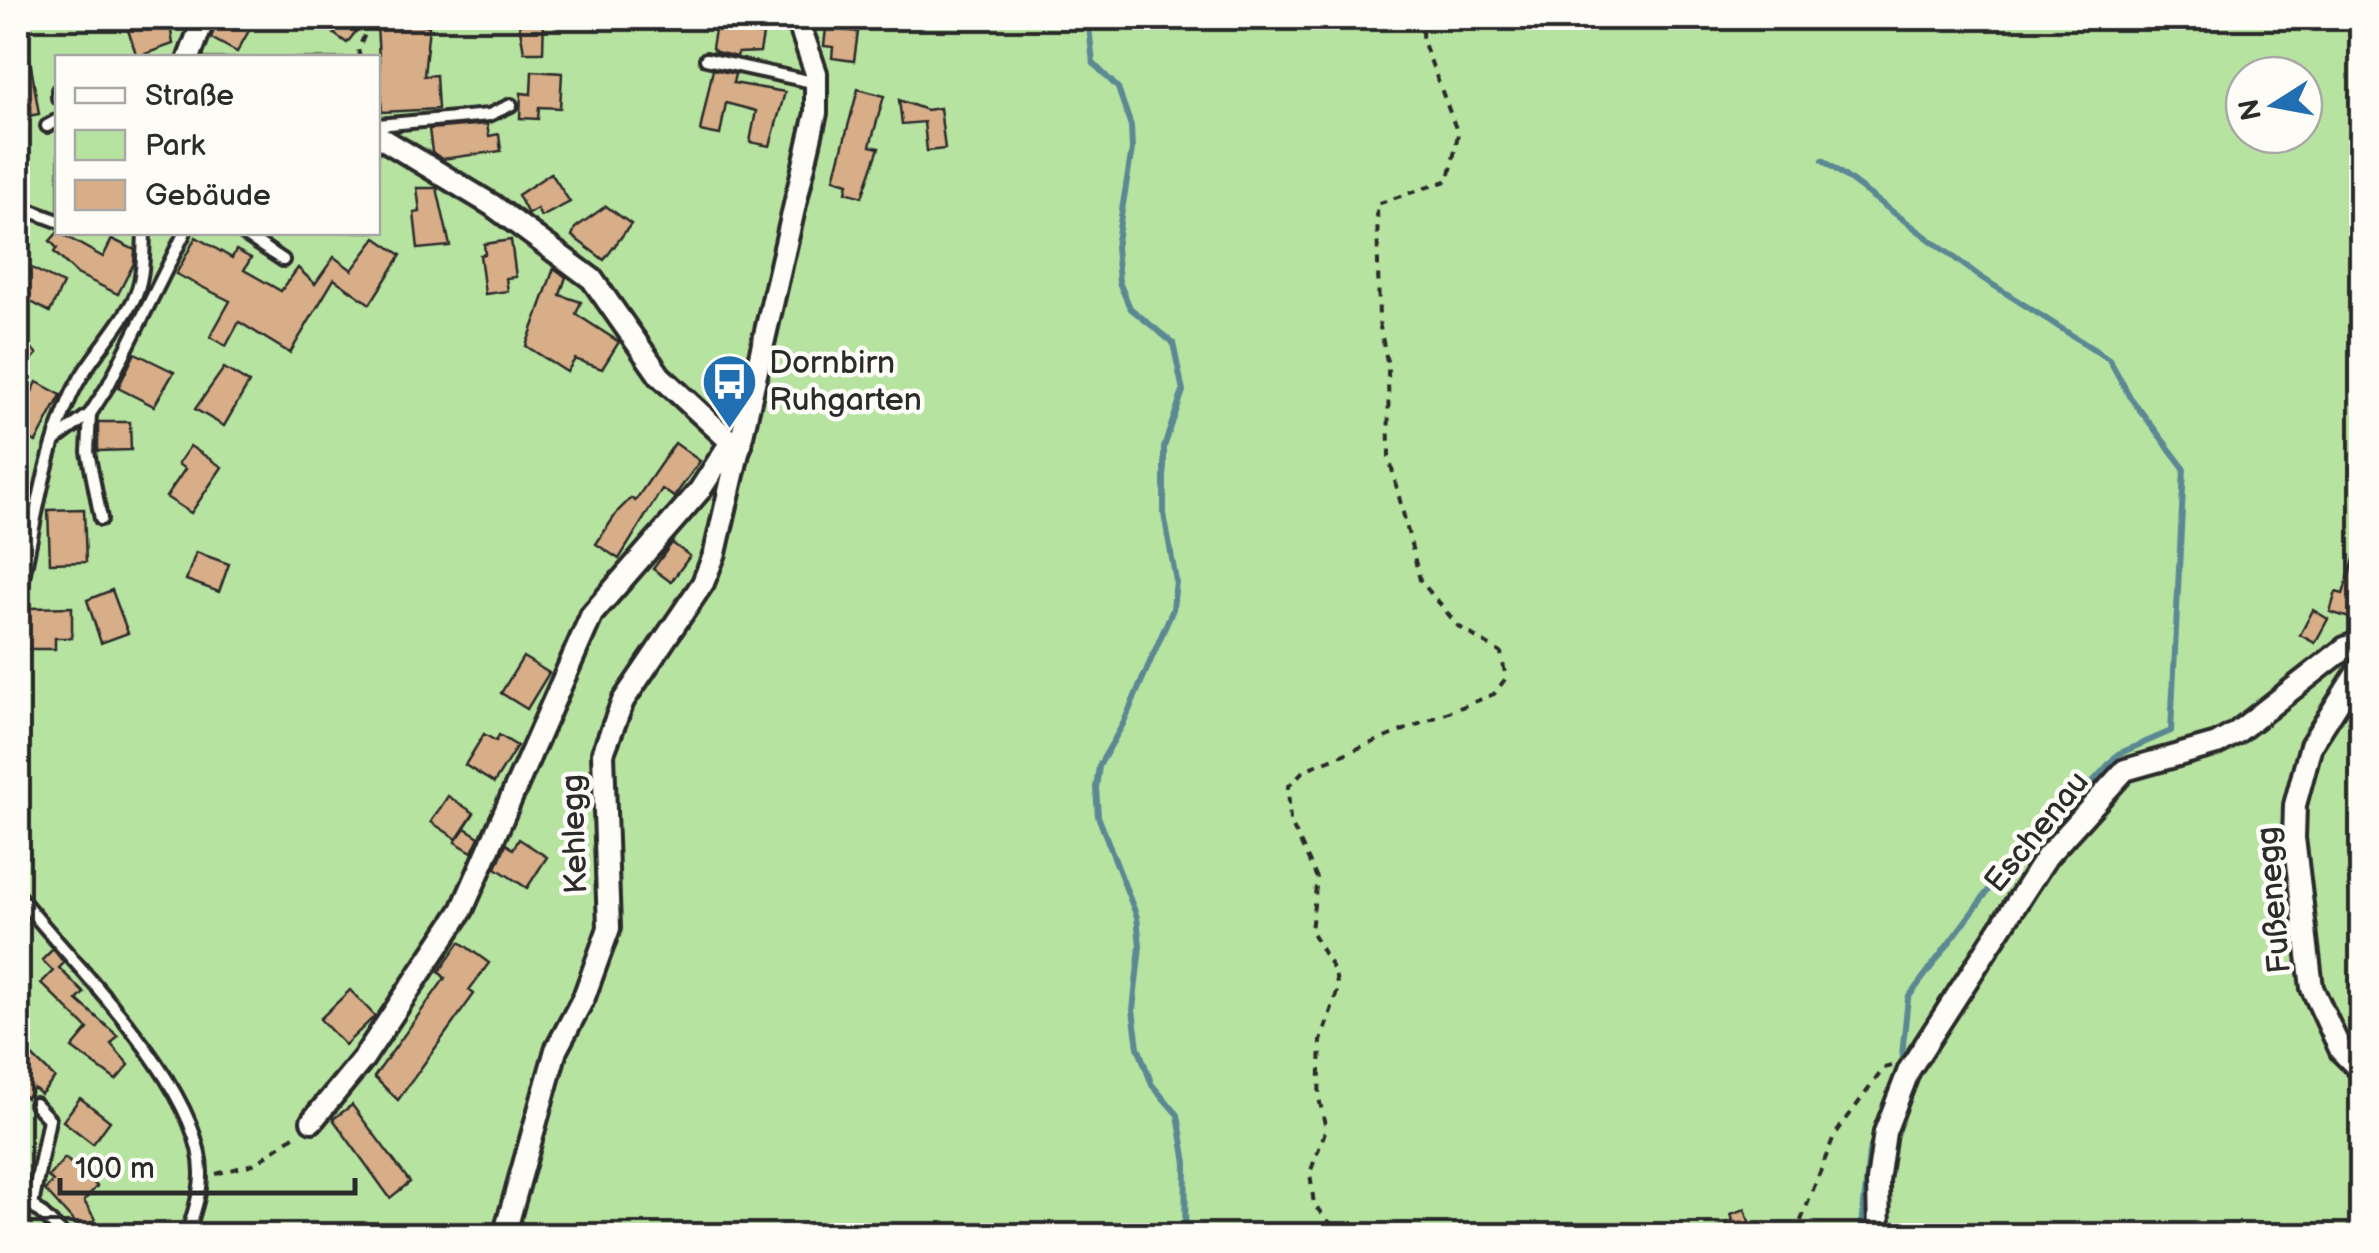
<svg xmlns="http://www.w3.org/2000/svg" width="2379" height="1253" viewBox="0 0 2379 1253" font-family="'Balsamiq Sans',sans-serif">
	<rect width="100%" height="100%" fill="#f5ece1"/>
	<filter id="ink" filterUnits="userSpaceOnUse"><feTurbulence type="fractalNoise" baseFrequency=".01" numOctaves="2"/><feDisplacementMap in="SourceGraphic" scale="20" xChannelSelector="R" yChannelSelector="G"/><feConvolveMatrix kernelMatrix="1 2 1 2 8 2 1 2 1" color-interpolation-filters="sRGB"/></filter>
	<g filter="url(#ink)">
		<path fill="#b7e3a1" stroke="#718766" stroke-width="2.5" fill-rule="evenodd" d="M18 18H2361V1235H18ZM58 58H378V232H58ZM2244 75H2304V135H2244ZM2222 737 2135 776 2035 886 1927 1062 1908 1060 1985 937 1994 913 2042 854 2141 757Z"/>
		<g fill="none" stroke-linecap="round" stroke-linejoin="round">
			<g stroke="#5a8993" stroke-width="6">
				<path d="M1088 18 1093 63 1118 88 1131 126 1132 149 1116 247 1119 282 1130 308 1173 343 1183 391 1164 447V514L1176 581 1173 609 1123 724 1099 766 1096 788 1098 816 1137 917 1140 946 1133 1010 1138 1047 1152 1085 1178 1115 1186 1163 1185 1236"/>
				<path d="M1823 160 1979 276 2109 359 2130 397 2184 468 2171 731 2118 754 2058 820 2023 844 1908 998 1902 1055"/>
				<path d="M1861 1236 1869 1152 1876 1134"/>
			</g>
		</g>
		<g fill="#d7ae88" stroke="#2b2b2b" stroke-width="2.5">
			<path d="M124 18H169L173 44 137 57Z"/>
			<path d="M218 18H256L237 52 211 38Z"/>
			<path d="M345 18 360 26 347 43 334 34Z"/>
			<path d="M518 18H544L543 52H524Z"/>
			<path d="M717 18H740L739 23 757 26 756 34 763 35 760 52 738 53 737 57 716 52 712 48Z"/>
			<path d="M396 19 429 26 424 76 436 75 438 109 382 112 377 24 389 25Z"/>
			<path d="M826 28 858 32 854 61 832 58 833 47 824 46Z"/>
			<path d="M26 36 39 114 18 118V37Z"/>
			<path d="M713 69 735 74 733 83 785 92 770 146 750 142 756 111 726 103 720 135 700 131Z"/>
			<path d="M532 71 562 73 560 108 539 107 538 119 520 118 521 93 531 94Z"/>
			<path d="M858 89 884 96 870 146 879 148 862 197 846 192 848 183 834 179Z"/>
			<path d="M899 100 926 110 940 108 945 149 927 151 924 122 902 124Z"/>
			<path d="M487 124 489 136 499 134 501 151 442 159 432 152 429 129Z"/>
			<path d="M551 173 570 202 541 217 537 209 528 214 518 195Z"/>
			<path d="M417 188H437L450 246 418 249 414 213 420 212Z"/>
			<path d="M606 206 631 224 604 260 572 236 575 228Z"/>
			<path d="M58 232 103 257 112 239 135 250 134 263 118 294 77 274 54 252 57 248 50 241Z"/>
			<path d="M196 237 232 258 236 250 251 258 244 270 281 291 298 268 315 284 334 257 352 270 376 238 401 255 370 304 334 279 290 353 239 322 226 346 210 337 230 301 176 274Z"/>
			<path d="M511 240 516 277 506 278 508 291 485 294 480 255 485 254 484 244Z"/>
			<path d="M18 261 63 284 50 312 29 301 18 324Z"/>
			<path d="M554 268 566 277 560 295 581 302 576 314 619 342 602 369 575 359 567 372 526 346Z"/>
			<path d="M26 343 37 354 18 374V352Z"/>
			<path d="M135 353 174 372 154 406 118 388Z"/>
			<path d="M224 368 249 383 224 426 195 409Z"/>
			<path d="M37 382 61 395 36 442 18 432V419Z"/>
			<path d="M98 422H130L131 450 98 451Z"/>
			<path d="M675 443 700 461 674 497 662 489 619 559 596 544 618 511 631 498 635 501Z"/>
			<path d="M190 446 222 467 191 513 166 497 185 469 178 464Z"/>
			<path d="M84 509 86 562 50 563 48 510Z"/>
			<path d="M672 543 690 556 671 582 653 569Z"/>
			<path d="M2358 547 2362 548V615L2356 620 2330 612 2336 592 2343 594Z"/>
			<path d="M196 552 229 564 219 592 186 580Z"/>
			<path d="M112 590 128 633 101 643 87 600Z"/>
			<path d="M72 607V638H55V649H24L30 608Z"/>
			<path d="M2313 610 2328 619 2315 643 2300 635Z"/>
			<path d="M523 657 549 673 527 709 501 693Z"/>
			<path d="M484 734 496 741 499 735 517 746 494 783 465 765Z"/>
			<path d="M448 796 474 813 457 839 431 822Z"/>
			<path d="M465 828 479 837 472 852 455 842Z"/>
			<path d="M519 839 547 857 527 888 496 868 506 844 513 849Z"/>
			<path d="M460 942 489 963 469 990 474 994 398 1100 374 1077 445 978 439 972Z"/>
			<path d="M53 949 64 963 59 968 84 993 77 1000 118 1036 111 1044 129 1065 116 1080 72 1048 88 1029 41 983 53 971 42 960Z"/>
			<path d="M350 990 375 1016 345 1045 320 1019Z"/>
			<path d="M28 1052 55 1078 41 1094 34 1088 26 1098 18 1089V1065Z"/>
			<path d="M80 1098 110 1121 93 1144 63 1121Z"/>
			<path d="M352 1105 410 1182 390 1198 333 1119Z"/>
			<path d="M65 1158 97 1186 84 1201 95 1219 83 1232 45 1190 53 1181 48 1177Z"/>
			<path d="M1745 1209 1754 1236H1731L1727 1223 1733 1220 1731 1214Z"/>
		</g>
		<g fill="none" stroke-linecap="round" stroke-linejoin="round">
			<defs>
				<g id="lane">
					<path d="M706 59 817 83"/>
					<path d="M58 90V98"/>
					<path d="M378 125 489 115 511 105"/>
					<path d="M47 126 58 120"/>
					<path d="M18 206 58 221"/>
					<path d="M241 232 283 260"/>
					<path d="M90 414 88 452 101 519"/>
					<path d="M55 440 90 414 108 386 185 232"/>
					<path d="M18 600C34 532 41 464 70 398 86 361 115 335 133 301 144 281 143 255 144 232"/>
					<path d="M18 895C70 962 203 1087 201 1175 201 1195 192 1217 187 1236"/>
					<path d="M18 1191 65 1236"/>
					<path d="M32 1205 49 1119 35 1104"/>
				</g>
				<g id="street">
					<path d="M189 58 204 18"/>
					<path d="M378 136 492 205 592 279 660 376 731 442 741 445"/>
					<path d="M2362 665 2311 745 2295 805 2294 838 2312 988 2341 1051 2362 1072"/>
					<path d="M312 1121 363 1059 462 910 592 614 700 490 731 442"/>
					<path d="M504 1236 556 1050 584 997 609 928 603 753 623 701 703 583 715 553 816 113V73L797 18"/>
					<path d="M1879 1236 1878 1181 1885 1132 1909 1070 2047 856 2125 770 2217 744 2236 733 2345 648 2362 641"/>
				</g>
			</defs>
			<use href="#lane" stroke="#2b2b2b" stroke-width="18"/>
			<use href="#street" stroke="#2b2b2b" stroke-width="28"/>
			<g stroke="#2b2b2b" stroke-width="4" stroke-dasharray="8 8" stroke-linecap="butt">
				<path d="M360 58 358 49 373 18"/>
				<path d="M2267 850 2273 837"/>
				<path d="M216 1174 257 1163 299 1132"/>
				<path d="M1363 1236 1333 1226 1314 1205 1310 1173 1326 1129 1319 1098 1321 1041 1338 989 1335 972 1311 931 1317 878 1290 821 1288 787 1304 770 1494 694 1506 678 1501 653 1458 626 1420 580 1389 457 1388 366 1379 322 1377 204 1449 180 1458 134 1422 38 1423 18"/>
				<path d="M1795 1236 1834 1136 1884 1068 1892 1066"/>
			</g>
			<use href="#lane" stroke="#fdfcf7" stroke-width="10"/>
			<use href="#street" stroke="#fdfcf7" stroke-width="20"/>
		</g>
	</g>
	<defs>
		<symbol id="bus-pin" viewBox="-11 -11 22 30"><path d="M0 17L-7.5 6A9.5 9.5 0 1 1 7.5 6Z" fill="#1f6fb2" stroke="#fdfcf7"/><path d="M-5-6H5V4H4V6H2V4H-2V6H-4V4H-5ZM-3.5-4V0h7V-4ZM-3.5 1.2v1.5H-2V1.2ZM2 1.2v1.5H3.5V1.2Z" fill="#fff"/></symbol>
	</defs>
	<g fill-rule="evenodd">
		<use href="#bus-pin" x="698" y="350" width="63" height="86"/>
	</g>
	<g text-anchor="middle" dominant-baseline="central" stroke-width="9" stroke-linejoin="round" paint-order="stroke">
		<g font-size="32" fill="#2b2b2b" stroke="#fdfcf7" text-anchor="start">
			<text x="769" y="363">Dornbirn<tspan x="769" dy="37">Ruhgarten</tspan></text>
		</g>
		<g font-size="32" fill="#2b2b2b" stroke="#fdfcf7">
			<text transform="translate(2037 832) rotate(-51)">Eschenau</text>
			<text transform="translate(575 834) rotate(-92)">Kehlegg</text>
			<text transform="translate(2274 900) rotate(-95)">Fußenegg</text>
		</g>
	</g>
	<rect width="2379" height="1253" fill="none" stroke="#fdfcf7" stroke-width="60"/>
	<rect x="30" y="30" width="2319" height="1193" fill="none" stroke="#2b2b2b" stroke-width="4" filter="url(#ink)"/>
	<rect x="55" y="55" width="325" height="180" fill="#fdfcf7" stroke="#a9a8a5" stroke-width="2.5"/>
	<rect x="75" y="88" width="50" height="15" fill="#fdfcf7" stroke="#a9a8a5" stroke-width="2.5"/>
	<text x="145" y="105" font-size="30" fill="#2b2b2b">Straße</text>
	<rect x="75" y="130" width="50" height="30" fill="#b7e3a1" stroke="#a9a8a5" stroke-width="2.5"/>
	<text x="145" y="155" font-size="30" fill="#2b2b2b">Park</text>
	<rect x="75" y="180" width="50" height="30" fill="#d7ae88" stroke="#a9a8a5" stroke-width="2.5"/>
	<text x="145" y="205" font-size="30" fill="#2b2b2b">Gebäude</text>
	<g transform="translate(2274 105) rotate(259)"><circle r="48" fill="#fdfcf7" stroke="#a9a8a5" stroke-width="2.5"/>
	<path d="M0-8L18 38L0 25L-18 38Z" fill="#1f6fb2"/>
	<text y="-15" font-size="28" font-weight="bold" text-anchor="middle" fill="#2b2b2b">N</text>
	</g>
	<path d="M60 1178v15h295v-15" fill="none" stroke="#2b2b2b" stroke-width="5"/>
	<text x="75" y="1178" font-size="30" fill="#2b2b2b" stroke="#fdfcf7" stroke-width="8" paint-order="stroke">100 m</text>
</svg>
